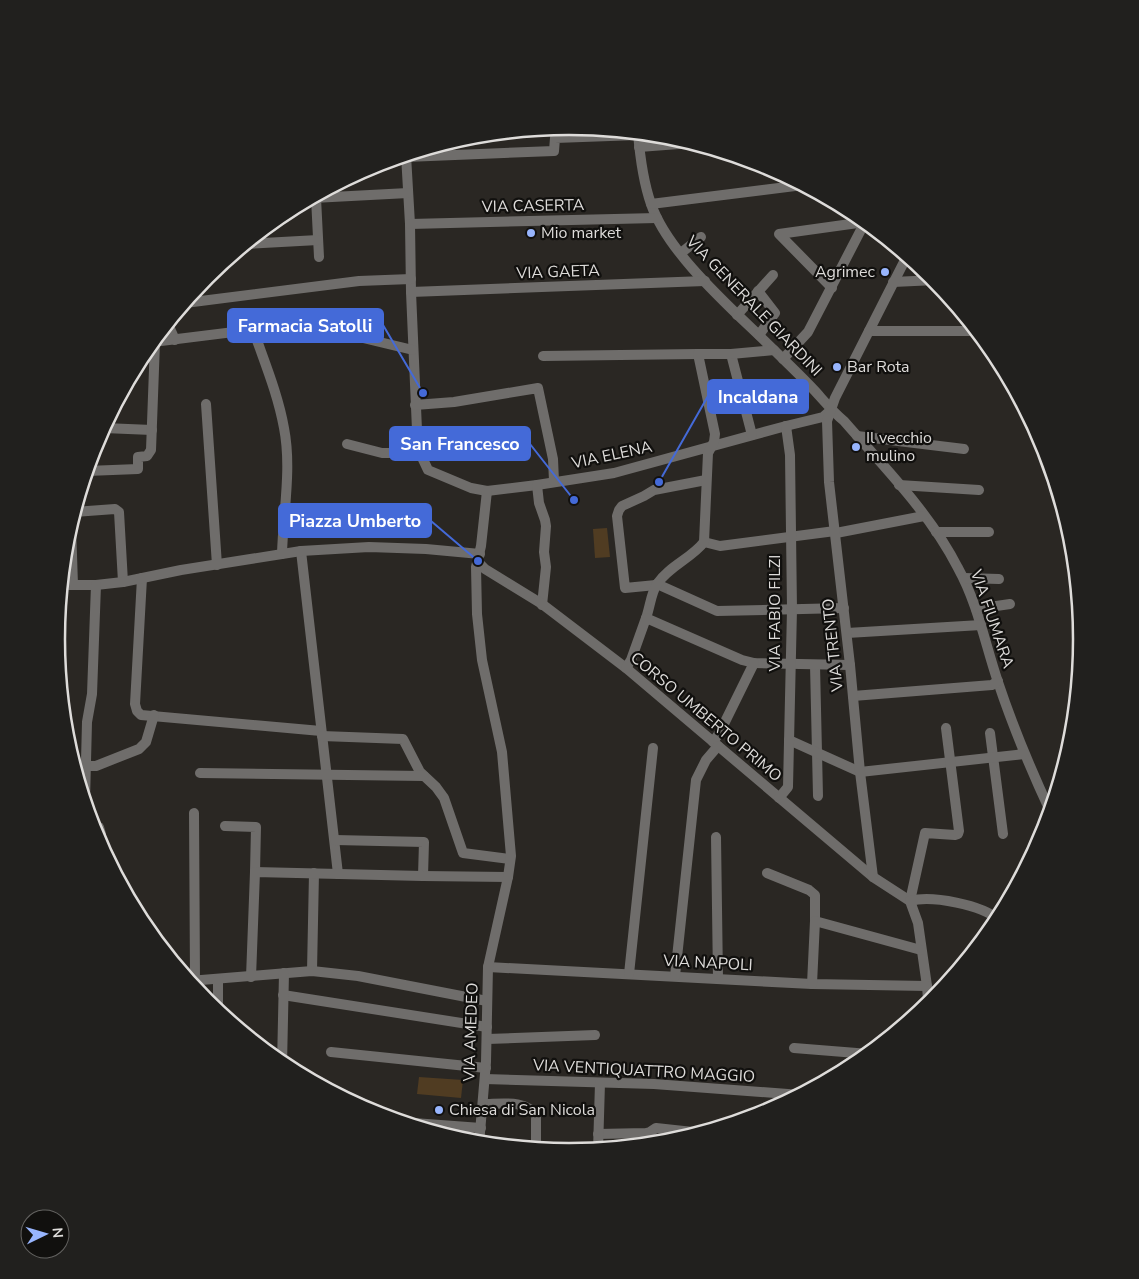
<svg xmlns="http://www.w3.org/2000/svg" width="1139" height="1279" viewBox="0 0 1139 1279" font-family="'Nunito Sans',sans-serif">
	<rect width="100%" height="100%" fill="#2a2723"/>
	<g fill="#503c22">
		<path d="M607 528 610 557 595 558 593 529Z"/>
		<path d="M419 1077 463 1080 461 1098 417 1094Z"/>
	</g>
	<g fill="none" stroke-linecap="round" stroke-linejoin="round">
		<g stroke="#6f6d6b" stroke-width="10">
			<path d="M638 133C640 157 643 181 651 204 669 256 736 312 775 351 788 364 802 377 815 391 825 402 833 412 844 421 884 467 930 513 958 568 978 604 985 644 998 682 1013 727 1031 770 1051 813"/>
			<path d="M639 147 692 143"/>
			<path d="M406 155 410 224 411 292 417 430 420 453 428 470 471 488 487 491 537 485 614 473 786 426 823 417 831 410"/>
			<path d="M406 157 554 151 555 138 638 135"/>
			<path d="M313 198 408 193"/>
			<path d="M316 198 319 257"/>
			<path d="M651 204 803 185"/>
			<path d="M410 224 657 218"/>
			<path d="M246 244 318 240"/>
			<path d="M681 253 701 237"/>
			<path d="M893 282 936 280"/>
			<path d="M832 288 779 234 865 222"/>
			<path d="M758 291 775 313 759 335"/>
			<path d="M411 292 705 281"/>
			<path d="M185 303 359 281 411 279"/>
			<path d="M737 315 773 275"/>
			<path d="M168 324 175 340"/>
			<path d="M253 329C264 361 278 394 284 428 292 469 283 513 282 554"/>
			<path d="M869 331H977"/>
			<path d="M153 342 290 325 313 326 413 350"/>
			<path d="M731 354 752 435"/>
			<path d="M543 356 698 354"/>
			<path d="M783 359 808 332 865 222 867 223"/>
			<path d="M206 404 217 565"/>
			<path d="M415 405 454 402 538 388 553 459 554 481"/>
			<path d="M104 428 152 430"/>
			<path d="M857 436 964 449"/>
			<path d="M347 444 382 453H420"/>
			<path d="M87 471 138 469V457L147 456 151 450 155 342"/>
			<path d="M537 485 539 503 545 520 546 526 544 552 546 567 542 605"/>
			<path d="M899 485 979 490"/>
			<path d="M74 512 115 509 119 512 123 582"/>
			<path d="M71 525 73 585"/>
			<path d="M936 532H989"/>
			<path d="M836 533 924 516"/>
			<path d="M704 542 720 546 835 531"/>
			<path d="M301 551 338 874"/>
			<path d="M478 562 485 569 542 604 626 668 873 877 910 901"/>
			<path d="M142 578 135 704 137 711 141 715 321 731"/>
			<path d="M964 578 999 579"/>
			<path d="M657 584 717 611 844 608"/>
			<path d="M62 585H96L123 582 181 570 301 551 369 547 426 549 480 554"/>
			<path d="M656 585 625 588 617 516 619 510 622 506 644 496 654 490 706 480"/>
			<path d="M976 609 1010 604"/>
			<path d="M646 618C650 607 651 593 657 584 669 566 692 558 704 542L708 453 714 442 715 434 698 354H731L774 350"/>
			<path d="M847 633 981 625"/>
			<path d="M815 665 818 796"/>
			<path d="M626 668 631 660 646 618 742 660 754 663 850 665"/>
			<path d="M853 696 992 685 998 681"/>
			<path d="M990 733 1003 834"/>
			<path d="M322 736 403 739 420 772 436 787 444 798 463 853 510 859"/>
			<path d="M789 740 860 772 1024 754"/>
			<path d="M713 742 720 732 754 663"/>
			<path d="M74 766H96L139 749 146 742 154 715"/>
			<path d="M200 773 424 776"/>
			<path d="M779 798 788 787 792 609 790 455 786 426"/>
			<path d="M85 801 87 722 92 694 96 585"/>
			<path d="M194 813 195 980"/>
			<path d="M92 825 99 827 101 834V847"/>
			<path d="M225 826 256 827 255 872"/>
			<path d="M716 837 718 979"/>
			<path d="M335 840 424 842 423 876"/>
			<path d="M767 873 809 890 815 895V921"/>
			<path d="M873 877 860 772 850 665 829 482 827 421 835 398 907 256"/>
			<path d="M910 901 925 833 955 835 958 834 959 831 946 728"/>
			<path d="M910 901 918 923 927 986 928 1000 923 1010"/>
			<path d="M910 901C932 895 982 905 999 920"/>
			<path d="M488 967 812 984 927 986"/>
			<path d="M312 971 314 873"/>
			<path d="M629 974 653 748"/>
			<path d="M675 976 696 780 706 760 718 746"/>
			<path d="M251 977 255 872 423 876 508 877"/>
			<path d="M189 981 312 971 358 976 487 1001"/>
			<path d="M812 984 815 921 921 950"/>
			<path d="M283 995 487 1027"/>
			<path d="M218 1011V979"/>
			<path d="M487 1039 595 1035"/>
			<path d="M794 1048 869 1054"/>
			<path d="M331 1052 486 1068"/>
			<path d="M282 1065 284 973"/>
			<path d="M485 1079 654 1084 801 1095"/>
			<path d="M483 1104C500 1104 527 1099 536 1116V1149"/>
			<path d="M400 1122 481 1128"/>
			<path d="M598 1134 646 1133 650 1132 656 1128 702 1133"/>
			<path d="M479 1144 486 1062 488 967 508 877 511 856 502 752 482 660 477 614 476 567 481 546 487 491"/>
			<path d="M598 1150 600 1083"/>
		</g>
	</g>
	<g fill="#98b5fd" stroke="#11100e" stroke-width="2">
		<circle cx="531" cy="233" r="5"/>
		<circle cx="885" cy="272" r="5"/>
		<circle cx="837" cy="367" r="5"/>
		<circle cx="856" cy="447" r="5"/>
		<circle cx="439" cy="1110" r="5"/>
	</g>
	<g text-anchor="middle" dominant-baseline="central" stroke-width="4.5" stroke-linejoin="round" paint-order="stroke">
		<g font-size="16" fill="#dedcda" stroke="#11100e">
			<text transform="translate(533 206) rotate(-1)">VIA CASERTA</text>
			<text transform="translate(558 272) rotate(-2)">VIA GAETA</text>
			<text transform="translate(754 306) rotate(46)">VIA GENERALE GIARDINI</text>
			<text transform="translate(612 455) rotate(-12)">VIA ELENA</text>
			<text transform="translate(775 613) rotate(-90)">VIA FABIO FILZI</text>
			<text transform="translate(992 619) rotate(71)">VIA FIUMARA</text>
			<text transform="translate(833 645) rotate(-96)">VIA TRENTO</text>
			<text transform="translate(706 717) rotate(40)">CORSO UMBERTO PRIMO</text>
			<text transform="translate(708 963) rotate(3)">VIA NAPOLI</text>
			<text transform="translate(471 1032) rotate(-88)">VIA AMEDEO</text>
			<text transform="translate(644 1071) rotate(3)">VIA VENTIQUATTRO MAGGIO</text>
		</g>
		<g font-size="16" fill="#dedcda" stroke="#11100e" text-anchor="start">
			<text x="541" y="233">Mio market</text>
			<text x="875" y="272" text-anchor="end">Agrimec</text>
			<text x="847" y="367">Bar Rota</text>
			<text x="866" y="438">Il vecchio<tspan x="866" dy="18">mulino</tspan></text>
			<text x="449" y="1110">Chiesa di San Nicola</text>
		</g>
	</g>
	<path d="M0 0H1139V1279H0ZM65 639a504 504 0 1 1 1008 0a504 504 0 1 1-1008 0Z" fill="#21201e" fill-rule="evenodd"/>
	<path fill="none" stroke="#dedcda" stroke-width="2.5" d="M65 639a504 504 0 1 1 1008 0a504 504 0 1 1-1008 0Z"/>
	<path fill="none" stroke="#446ad8" stroke-width="2" d="M423 393L383 325M659 482L708 396M574 500L530 444M478 561L431 521"/>
	<g fill="#446ad8" stroke="#11100e" stroke-width="2">
		<circle cx="423" cy="393" r="5"/>
		<circle cx="659" cy="482" r="5"/>
		<circle cx="574" cy="500" r="5"/>
		<circle cx="478" cy="561" r="5"/>
	</g>
	<g fill="#446ad8" stroke="#446ad8" stroke-width="2">
		<rect x="228" y="309" width="155" height="33" rx="5"/>
		<rect x="708" y="380" width="100" height="33" rx="5"/>
		<rect x="390" y="427" width="140" height="33" rx="5"/>
		<rect x="279" y="504" width="152" height="33" rx="5"/>
	</g>
	<g font-size="18" text-anchor="middle" font-weight="bold" fill="#fff">
		<text x="305" y="332">Farmacia Satolli</text>
		<text x="758" y="403">Incaldana</text>
		<text x="460" y="450">San Francesco</text>
		<text x="355" y="527">Piazza Umberto</text>
	</g>
	<g transform="translate(45 1234) rotate(85)"><circle r="24" fill="#11100e" stroke="#636260"/>
	<path d="M0-4L9 19L0 12L-9 19Z" fill="#98b5fd"/>
	<text y="-8" font-size="14" font-weight="bold" text-anchor="middle" fill="#dedcda">N</text>
	</g>
</svg>
